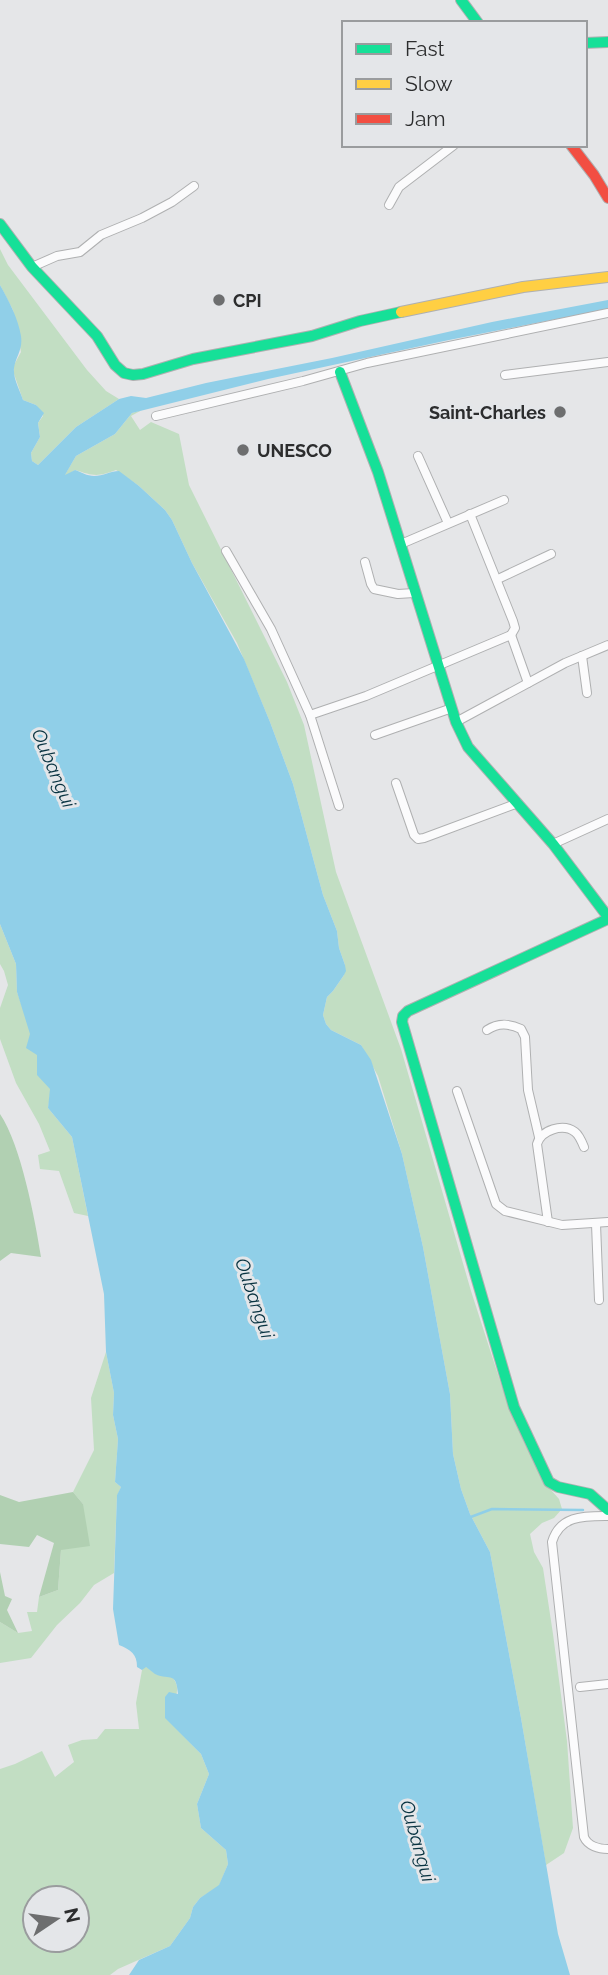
<svg xmlns="http://www.w3.org/2000/svg" width="608" height="1975" viewBox="0 0 608 1975" font-family="Raleway,sans-serif">
	<rect width="100%" height="100%" fill="#e5e6e8"/>
	<g fill="#c2dec3" fill-rule="evenodd">
		<path d="M0 249 8 265 87 370 106 391 119 399 76 427 38 465 32 461 31 453 40 437 38 423 43 416 36 405 23 400 14 374V365L21 352 13 310 0 285Z"/>
		<path d="M142 410 131 416 140 430 151 422 179 434 189 485 287 682 304 725 336 872 401 1049 471 1291 502 1387 523 1440 544 1482 559 1499 562 1509 554 1518 542 1523 530 1534 534 1552 543 1568 553 1634 567 1741 573 1828 564 1853 546 1865 521 1718 490 1552 470 1514 461 1489 453 1454 450 1394 423 1247 402 1154 378 1076 361 1045 331 1030 326 1024 323 1015 327 997 333 991 344 975 345 965 339 948 337 931 323 895 293 784 270 722 237 643 192 563 172 520 165 510 139 486 116 470C97 477 94 476 75 470L63 478 76 456 115 434 132 413Z"/>
		<path d="M0 924 16 964 17 992 51 1089 48 1108 72 1137 88 1216 74 1213 59 1171 40 1169 38 1155 50 1151 39 1124 16 1083 0 1039V1008L8 985 4 971 0 964Z"/>
		<path d="M106 1352 114 1393 113 1415 118 1439 115 1482 121 1487 117 1496 114 1573 94 1585 80 1603 57 1625 31 1658 0 1663V1622L18 1633 32 1631 27 1612H37L39 1597 58 1590 61 1550 83 1504 73 1492 94 1450 91 1398Z"/>
		<path d="M145 1666 156 1674 172 1677C184 1690 172 1704 165 1717L201 1754 209 1774 197 1804 201 1828 226 1850 228 1864 219 1886 200 1898 193 1907 190 1918 170 1946 118 1969 110 1975H0V1769L15 1764 42 1751 55 1777 74 1762 68 1745 82 1740 97 1739 105 1729H139L136 1703 142 1670ZM35 1898H77V1940H35Z"/>
	</g>
	<g fill="#b1d0b2">
		<path d="M0 1114C21 1145 35 1219 41 1257L11 1253 0 1261Z"/>
		<path d="M73 1492 83 1504 90 1546 61 1550 58 1590 39 1597 54 1543 37 1535 29 1547 0 1544V1495L19 1502Z"/>
		<path d="M0 1572 5 1596 12 1599 7 1610 18 1633 0 1622Z"/>
	</g>
	<path fill="#90cfe8" d="M0 285C9 301 18 318 21 336 23 350 16 356 14 368 13 379 20 390 23 400L36 405 44 413 38 423 40 437 31 453 32 461 38 465 76 427 119 399 131 396 146 398 206 383 332 358 492 322 608 300V309L449 340 268 379 132 413 115 434 76 456 65 475 75 470C81 472 87 476 94 476 103 476 111 471 119 471L139 486 165 510 172 520 192 563 244 659 270 722 293 784 323 895 337 931 339 948 345 965 346 971 344 975 333 991 327 997 323 1015 326 1024 331 1030 361 1045 371 1060 402 1154 423 1247 450 1394 453 1454 461 1489 470 1514 490 1552 521 1718 558 1934 570 1975H129L139 1960 170 1946 190 1918 193 1907 200 1898 219 1885 228 1864 226 1850 201 1828 197 1804 209 1774 201 1754 165 1718V1697L169 1692 178 1694C176 1671 171 1681 155 1674 152 1672 149 1669 146 1667L142 1670 137 1667C137 1654 131 1650 119 1645L113 1609 117 1495 121 1487 115 1482 118 1439 113 1415 114 1393 106 1352 104 1294 72 1137 48 1108 50 1089 37 1075V1055L26 1048 30 1034 17 992 16 964 0 924Z"/>
	<g fill="none" stroke-linecap="round" stroke-linejoin="round">
		<path stroke="#90cfe8" stroke-width="2.5" d="M468 1518 492 1509 583 1510"/>
		<defs>
			<g id="street">
				<path d="M389 205 399 187 454 145"/>
				<path d="M32 267 57 256 80 252 101 235 142 218 172 202 194 186"/>
				<path d="M505 375 608 362"/>
				<path d="M156 416 303 381 367 363 608 313"/>
				<path d="M418 456 448 523"/>
				<path d="M470 514 513 621 515 628 511 635"/>
				<path d="M401 544 504 500"/>
				<path d="M226 551 271 629 310 715 339 806"/>
				<path d="M365 562 371 584 374 589 398 594 414 593"/>
				<path d="M498 579 551 554"/>
				<path d="M582 656 587 693"/>
				<path d="M310 715 366 696 511 635 528 683"/>
				<path d="M456 722 565 663 608 645"/>
				<path d="M375 735 452 708"/>
				<path d="M396 783 414 835 418 839 424 838 518 803"/>
				<path d="M553 844 608 819"/>
				<path d="M487 1030C498 1023 508 1023 521 1029L525 1037 528 1090 539 1137"/>
				<path d="M457 1091 496 1204 505 1211 562 1225 608 1222"/>
				<path d="M548 1222 537 1144C541 1130 563 1123 575 1132 579 1135 582 1142 584 1147"/>
				<path d="M596 1224 599 1300"/>
				<path d="M608 1516C584 1516 560 1515 552 1542L584 1837C588 1846 599 1849 608 1849"/>
				<path d="M580 1687 608 1684"/>
			</g>
			<g id="fast">
				<path d="M461 0 478 23"/>
				<path d="M585 43 608 42"/>
				<path d="M0 224 32 267 97 336 115 365 124 373 133 375 143 374 193 359 312 336 360 321 401 312"/>
				<path d="M340 372 378 472 456 722 468 747 553 844 608 917"/>
				<path d="M608 919 408 1011 403 1016 402 1022 514 1407 549 1482 558 1487 590 1494 608 1510"/>
			</g>
			<path id="slow" d="M401 312 523 287 608 277"/>
			<path id="jam" d="M571 145 594 175 608 198"/>
		</defs>
		<use href="#street" stroke="#afb0b1" stroke-width="10"/>
		<use href="#fast" stroke="#afb0b1" stroke-width="12"/>
		<use href="#slow" stroke="#afb0b1" stroke-width="12"/>
		<use href="#jam" stroke="#afb0b1" stroke-width="12"/>
		<use href="#street" stroke="#fbfbfc" stroke-width="8"/>
		<use href="#fast" stroke="#16e098" stroke-width="10"/>
		<use href="#slow" stroke="#ffcf43" stroke-width="10"/>
		<use href="#jam" stroke="#f24e42" stroke-width="10"/>
	</g>
	<g fill="#6d6e6f" stroke="#e4e6e9" stroke-width="2.5">
		<circle cx="219" cy="300" r="7"/>
		<circle cx="560" cy="412" r="7"/>
		<circle cx="243" cy="450" r="7"/>
	</g>
	<g text-anchor="middle" dominant-baseline="central" stroke-width="6" stroke-linejoin="round" paint-order="stroke">
		<g font-size="18" font-weight="bold" fill="#2c2d2e" stroke="#e4e6e9" text-anchor="start">
			<text x="233" y="300">CPI</text>
			<text x="546" y="412" text-anchor="end">Saint-Charles</text>
			<text x="257" y="450">UNESCO</text>
		</g>
		<g font-size="19" font-style="italic" fill="#083341" stroke="#e4e6e9">
			<text transform="translate(54 768) rotate(67)">Oubangui</text>
			<text transform="translate(255 1298) rotate(71)">Oubangui</text>
			<text transform="translate(418 1841) rotate(74)">Oubangui</text>
		</g>
	</g>
	<rect x="342" y="21" width="245" height="126" fill="#e4e6e9" stroke="#9a9c9e" stroke-width="2"/>
	<rect x="356" y="44" width="35" height="10" fill="#16e098" stroke="#9a9c9e" stroke-width="2"/>
	<text x="405" y="56" font-size="21" fill="#2c2d2e">Fast</text>
	<rect x="356" y="79" width="35" height="10" fill="#ffcf43" stroke="#9a9c9e" stroke-width="2"/>
	<text x="405" y="91" font-size="21" fill="#2c2d2e">Slow</text>
	<rect x="356" y="114" width="35" height="10" fill="#f24e42" stroke="#9a9c9e" stroke-width="2"/>
	<text x="405" y="126" font-size="21" fill="#2c2d2e">Jam</text>
	<g transform="translate(56 1919) rotate(77)"><circle r="33" fill="#e4e6e9" stroke="#9a9c9e" stroke-width="2"/>
	<path d="M0-5L12 26L0 18L-12 26Z" fill="#6d6e6f"/>
	<text y="-10" font-size="19" font-weight="bold" text-anchor="middle" fill="#2c2d2e">N</text>
	</g>
</svg>
